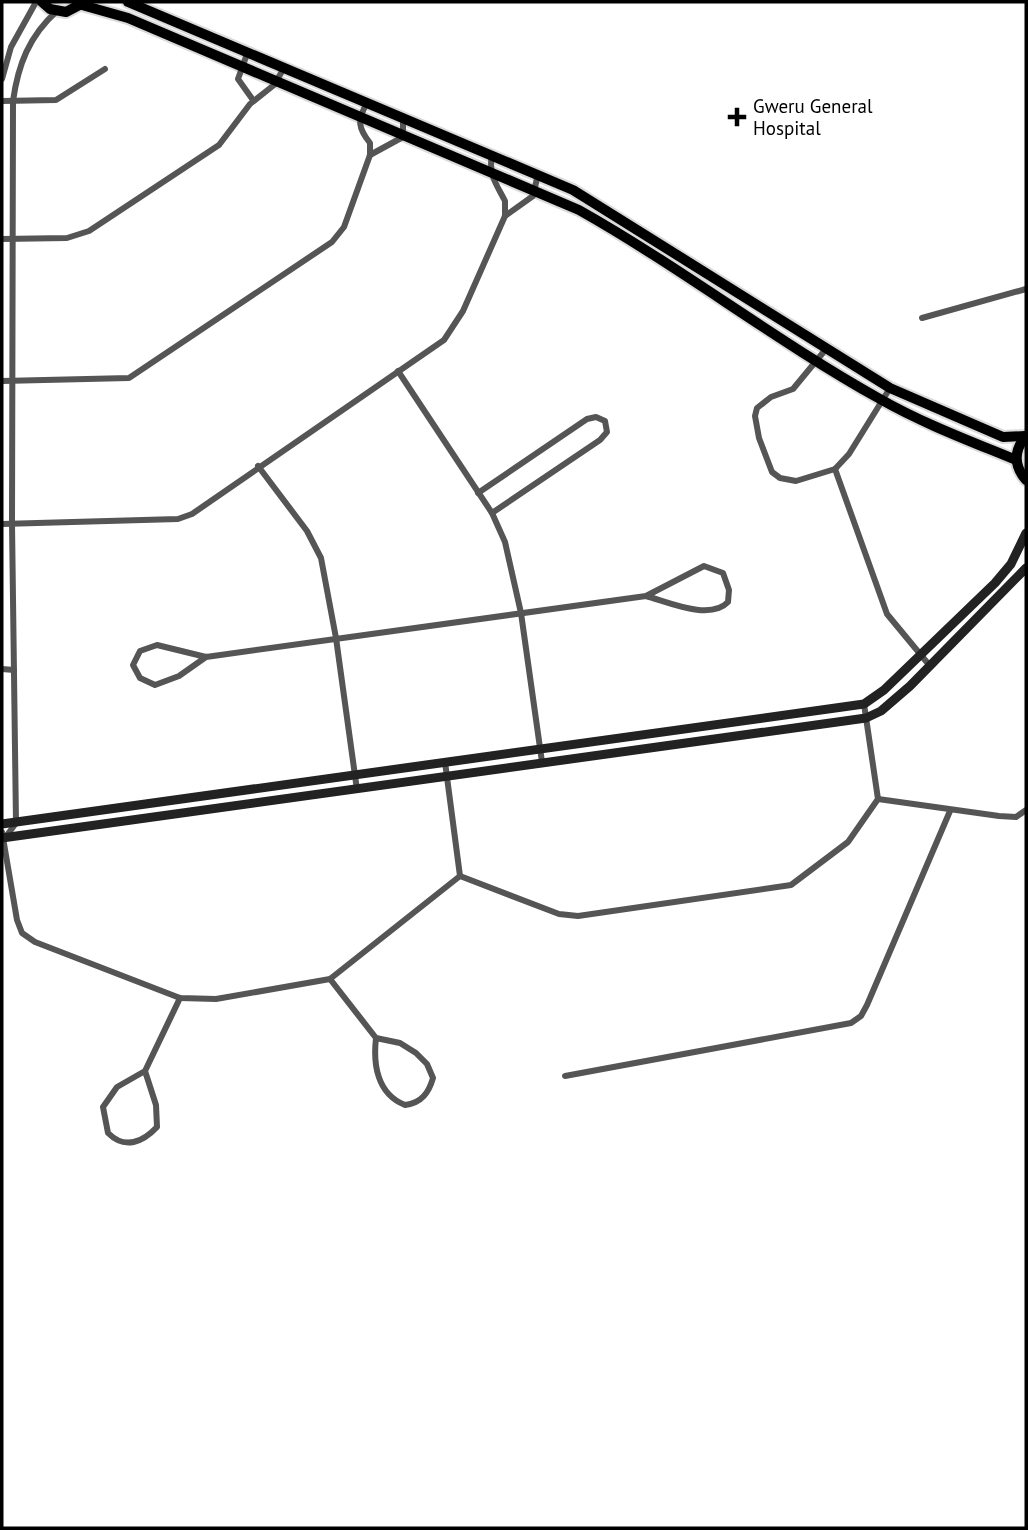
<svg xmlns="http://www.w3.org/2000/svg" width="1028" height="1530" viewBox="0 0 1028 1530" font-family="'PT Sans',sans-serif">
	<rect width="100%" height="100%" fill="#fff"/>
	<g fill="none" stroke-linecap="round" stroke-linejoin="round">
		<defs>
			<g id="trunk">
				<path d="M42 2 50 9 66 12 85 2"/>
				<path d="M128 2 573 190 890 388 1003 437 1025 436"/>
				<path d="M82 5 128 18 579 210C682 268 776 341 880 399 922 423 970 441 1016 460"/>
				<path d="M1026 436C1014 450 1013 465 1026 480"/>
			</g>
		</defs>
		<use href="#trunk" stroke="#dbdbdb" stroke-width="14"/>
		<g stroke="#555" stroke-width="6">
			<path d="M247 54 238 79 253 100"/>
			<path d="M2 79 11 47 36 2"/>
			<path d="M2 101 56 100 105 69"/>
			<path d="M370 155 403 137V119"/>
			<path d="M505 216 533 196 538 174"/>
			<path d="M2 239 67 238 89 231 219 145 250 104 274 85 284 68"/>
			<path d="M922 318 1026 289"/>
			<path d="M826 349 793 389 771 397 757 408 755 416 759 438 772 472 780 478 796 481 835 469 849 454 890 388"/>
			<path d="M398 371 492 513 505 542 521 613 542 762"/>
			<path d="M2 381 129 378 332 242 344 227 370 155V143C358 128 357 120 367 103"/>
			<path d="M258 466 307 531 321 558 336 638 357 790"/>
			<path d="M835 469 887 614 930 666"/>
			<path d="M478 493 587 419 596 417 605 421 607 432 600 440 492 513"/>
			<path d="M2 524 178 519 192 514 444 340 463 311 505 216V201C497 185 488 175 492 155"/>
			<path d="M206 657 179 676 155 685 140 678 133 665 140 651 157 645 206 657 646 596 704 566 723 573 729 590 728 602C710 621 668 602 646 596"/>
			<path d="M2 669 14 670"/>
			<path d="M878 799 999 816 1016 817 1026 810"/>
			<path d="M2 832 17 920 22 933 35 942 180 998 216 999 330 979 460 876 445 762"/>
			<path d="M5 838 16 823 12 524 13 101C18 65 29 36 57 11"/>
			<path d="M460 876 559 914 578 916 791 885 848 842 878 799 864 704"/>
			<path d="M330 979 376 1038 400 1043 416 1053 427 1064 433 1078C429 1092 422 1103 405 1105 377 1094 373 1064 376 1038"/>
			<path d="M145 1071 117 1087 103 1107 108 1133C125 1150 143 1142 157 1127L156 1105 145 1071 180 998"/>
			<path d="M565 1076 851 1023 861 1016 867 1005 950 811"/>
		</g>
		<g stroke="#222" stroke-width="9">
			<path d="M2 824 864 704 884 690 995 583 1011 564 1026 533"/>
			<path d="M2 838 866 718 881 711 910 686 1026 568"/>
		</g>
		<use href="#trunk" stroke="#000" stroke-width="10"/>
	</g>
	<path fill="#000" stroke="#fff" stroke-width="2.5" d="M733.5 106.5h7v7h7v7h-7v7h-7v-7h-7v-7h7z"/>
	<g text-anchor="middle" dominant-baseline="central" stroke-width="6" stroke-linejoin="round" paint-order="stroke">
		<g font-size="19" fill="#000" stroke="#fff" text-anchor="start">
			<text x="753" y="106">Gweru General<tspan x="753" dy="22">Hospital</tspan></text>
		</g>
	</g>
	<rect width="1028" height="1530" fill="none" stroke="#000000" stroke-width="7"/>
</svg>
